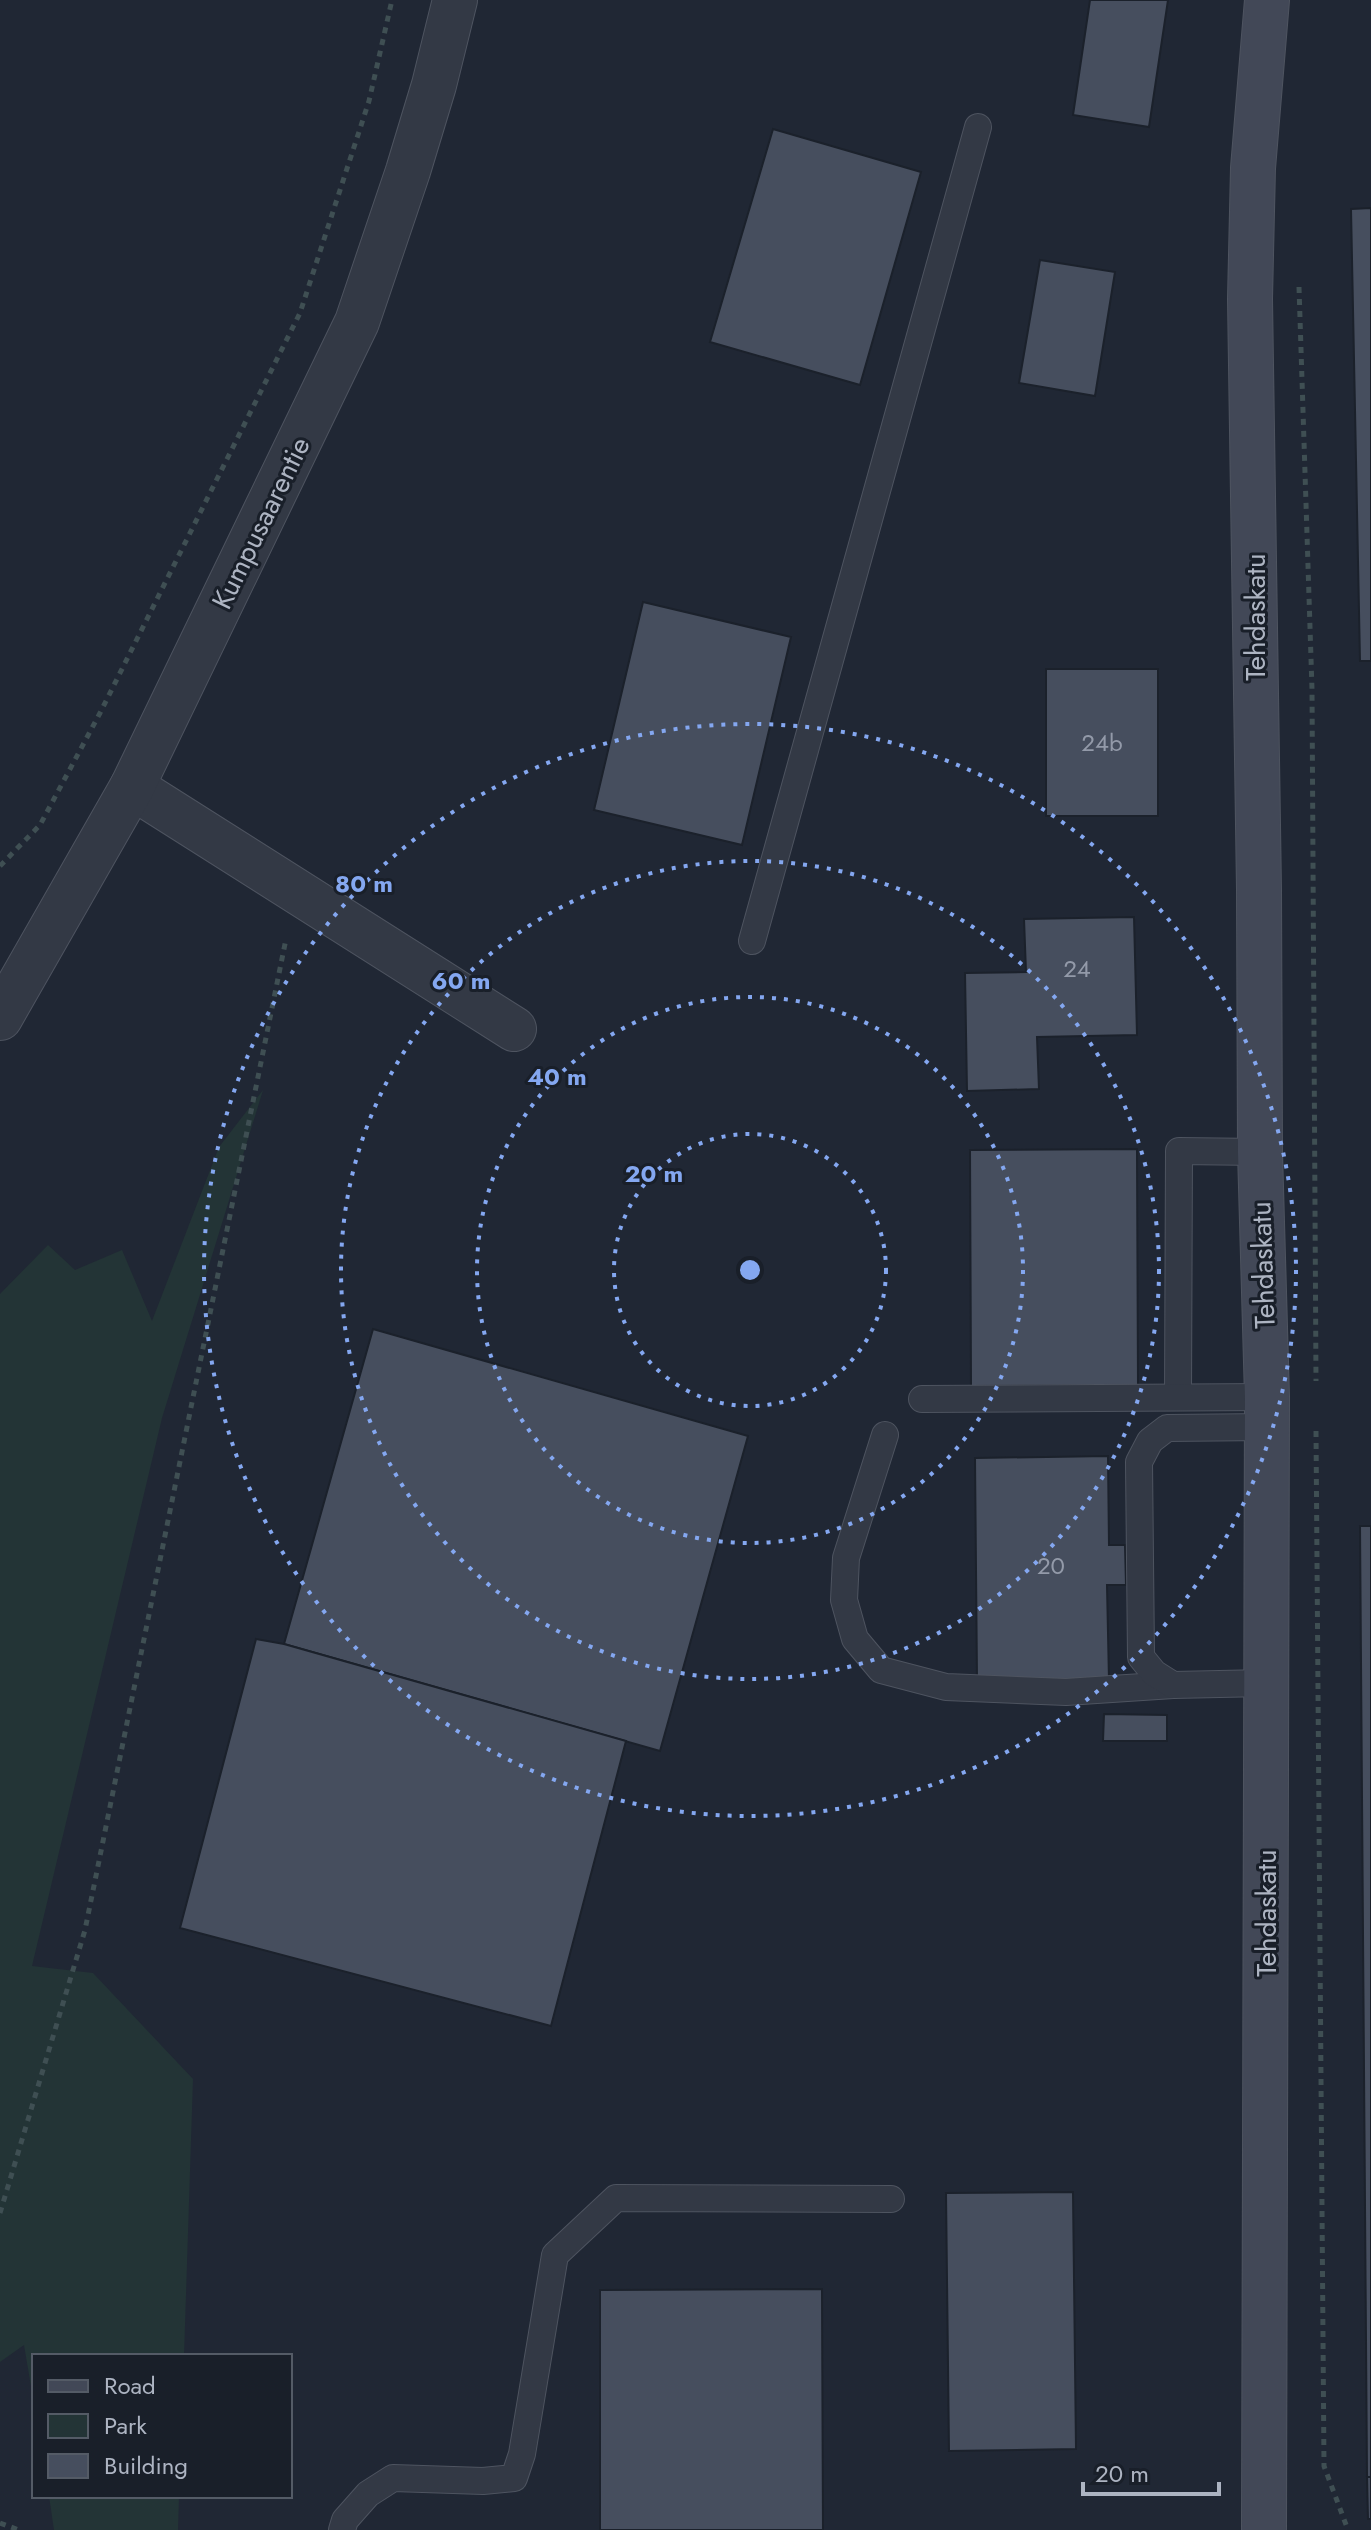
<svg xmlns="http://www.w3.org/2000/svg" width="1371" height="2530" viewBox="0 0 1371 2530" font-family="Jost,sans-serif">
	<rect width="100%" height="100%" fill="#202734"/>
	<g fill="#233436">
		<path d="M263 1090 162 1418 32 1966 93 1973 193 2079 184 2356H34V2404L24 2345 0 2362V1294L48 1245 75 1270 122 1250 152 1321 219 1147Z"/>
		<path d="M49 2496H179L178 2530H54Z"/>
	</g>
	<g fill="#464e5e" stroke="#1b212b" stroke-width="2">
		<path d="M1090 0H1168L1149 127 1073 115Z"/>
		<path d="M773 129 921 172 860 385 710 342Z"/>
		<path d="M1371 208V661H1360L1351 209Z"/>
		<path d="M1040 260 1115 272 1095 396 1019 383Z"/>
		<path d="M643 602 791 637 742 845 594 810Z"/>
		<rect x="1046" y="669" width="112" height="147"/>
		<path d="M1134 917 1137 1035 1037 1037 1039 1089 967 1091 965 973 1026 972 1024 919Z"/>
		<path d="M1137 1149 1138 1385 971 1386 970 1150Z"/>
		<path d="M373 1329 748 1436 660 1751 284 1644Z"/>
		<path d="M1108 1456 1109 1545H1125L1126 1585H1107L1109 1680 977 1681 975 1458Z"/>
		<path d="M1360 1526H1371V2477H1367Z"/>
		<path d="M256 1639 284 1644 626 1741 551 2026 180 1928Z"/>
		<path d="M1104 1714 1167 1715V1741H1103Z"/>
		<path d="M1073 2192 1076 2449 949 2451 946 2193Z"/>
		<path d="M822 2289 823 2530H600V2290Z"/>
		<path d="M1367 2477H1371V2519H1368Z"/>
	</g>
	<g fill="none" stroke-linecap="round" stroke-linejoin="round">
		<defs>
			<g id="lane">
				<path d="M752 941 978 127"/>
				<path d="M1178 1397 1179 1151 1260 1152"/>
				<path d="M922 1399 1267 1397"/>
				<path d="M885 1435 846 1558 844 1600 855 1639 881 1670 946 1687 1066 1692 1173 1685"/>
				<path d="M1266 1683 1173 1685 1154 1673 1141 1657 1139 1462 1150 1441 1167 1428 1267 1427"/>
				<path d="M342 2530 345 2520 368 2494 393 2478 483 2481 514 2478 522 2454 555 2255 616 2198 891 2199"/>
			</g>
			<g id="street">
				<path d="M132 787 514 1029"/>
				<path d="M0 1018 132 787 357 322 408 171 434 85 455 0"/>
			</g>
			<path id="secondary" d="M1264 2530 1267 1397 1260 1152 1259 890 1250 299 1253 168 1267 0"/>
		</defs>
		<use href="#lane" stroke="#4e5460" stroke-width="28"/>
		<use href="#street" stroke="#4e5460" stroke-width="46"/>
		<use href="#secondary" stroke="#4e5460" stroke-width="46"/>
		<g stroke="#3f4f53" stroke-width="5" stroke-dasharray="6 6" stroke-linecap="butt">
			<path d="M1299 287 1312 689 1316 1381"/>
			<path d="M0 866 40 825 100 713 300 313 369 101 392 0"/>
			<path d="M1316 1431 1324 2466 1348 2530"/>
			<path d="M0 2213 85 1930 286 939"/>
			<path d="M0 2523 19 2530"/>
		</g>
		<use href="#lane" stroke="#333945" stroke-width="26"/>
		<use href="#street" stroke="#333945" stroke-width="44"/>
		<use href="#secondary" stroke="#424857" stroke-width="44"/>
	</g>
	<g fill="none" stroke="#84a7f0" stroke-width="4" stroke-dasharray="4 8">
		<circle cx="750" cy="1270" r="136"/>
		<circle cx="750" cy="1270" r="273"/>
		<circle cx="750" cy="1270" r="409"/>
		<circle cx="750" cy="1270" r="546"/>
	</g>
	<g text-anchor="middle" dominant-baseline="central" stroke-width="6" stroke-linejoin="round" paint-order="stroke">
		<g font-size="24" fill="#939aa9">
			<text x="1102" y="742">24b</text>
			<text x="1077" y="968">24</text>
			<text x="1051" y="1565">20</text>
		</g>
		<g font-size="28" fill="#adb4c2" stroke="#191f29">
			<text transform="translate(261 523) rotate(-64)">Kumpusaarentie</text>
			<text transform="translate(1255 617) rotate(-90)">Tehdaskatu</text>
			<text transform="translate(1263 1265) rotate(-92)">Tehdaskatu</text>
			<text transform="translate(1266 1913) rotate(-90)">Tehdaskatu</text>
		</g>
	</g>
	<circle cx="750" cy="1270" r="12" fill="#84a7f0" stroke="#191f29" stroke-width="4"/>
	<g font-size="24" text-anchor="middle" font-weight="bold" fill="#84a7f0" stroke="#191f29" stroke-width="6" stroke-linejoin="round" paint-order="stroke">
		<text x="364" y="892">80 m</text>
		<text x="461" y="989">60 m</text>
		<text x="557" y="1085">40 m</text>
		<text x="654" y="1182">20 m</text>
	</g>
	<rect x="32" y="2354" width="260" height="144" fill="#191f29" stroke="#545b66" stroke-width="2"/>
	<rect x="48" y="2380" width="40" height="12" fill="#424857" stroke="#545b66" stroke-width="2"/>
	<text x="104" y="2394" font-size="24" fill="#adb4c2">Road</text>
	<rect x="48" y="2414" width="40" height="24" fill="#233436" stroke="#545b66" stroke-width="2"/>
	<text x="104" y="2434" font-size="24" fill="#adb4c2">Park</text>
	<rect x="48" y="2454" width="40" height="24" fill="#464e5e" stroke="#545b66" stroke-width="2"/>
	<text x="104" y="2474" font-size="24" fill="#adb4c2">Building</text>
	<path d="M1083 2482v12h136v-12" fill="none" stroke="#adb4c2" stroke-width="4"/>
	<text x="1095" y="2482" font-size="24" fill="#adb4c2" stroke="#191f29" stroke-width="6" paint-order="stroke">20 m</text>
</svg>
